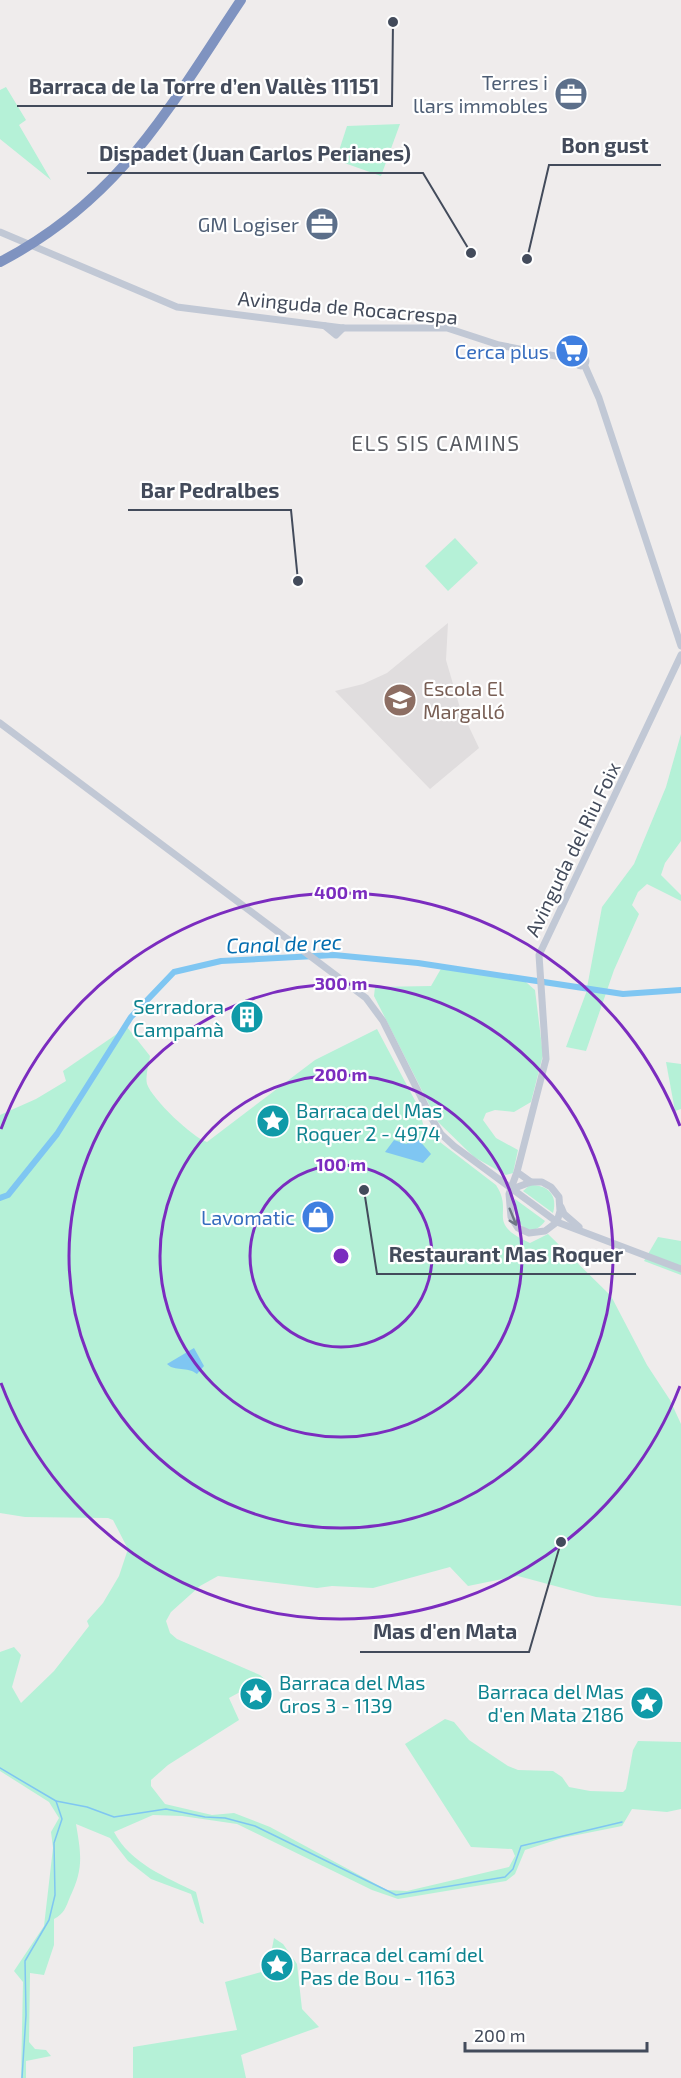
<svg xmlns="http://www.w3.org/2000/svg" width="681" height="2078" viewBox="0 0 681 2078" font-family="'Exo 2',sans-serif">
	<rect width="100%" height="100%" fill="#efecec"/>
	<path fill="#e0ddde" d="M448 623 446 660 460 708 479 748 430 789 335 691 363 684 387 673Z"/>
	<g fill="#b5f1d7">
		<path d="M6 87 26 120 19 125 51 180 0 139V90Z"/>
		<path d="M400 124 381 176 336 160 347 126Z"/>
		<path d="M455 538 478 563 448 591 425 566Z"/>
		<path d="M681 734V841L665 863 661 875 681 895V901L647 884 638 892 632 905 639 914 614 970 586 1051 566 1047 586 993 602 907 634 864 666 787Z"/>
		<path d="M442 967 519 976 535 990 543 1055 531 1102 514 1112 495 1110 486 1113 483 1120 496 1138 518 1150 513 1173 506 1175 474 1157 438 1122 374 996 375 987 431 986Z"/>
		<path d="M127 1027 150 1056C149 1065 145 1075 147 1084 152 1099 193 1138 207 1142L315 1060 377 1029 419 1108 423 1124 432 1136 496 1185C515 1214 484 1222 530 1243L548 1234 611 1296 647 1365 670 1400 681 1424V1606L596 1597 518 1576 468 1586 450 1567 373 1588 332 1586 317 1588 218 1576 200 1586 171 1612 166 1621 170 1633 177 1639 260 1675 268 1682 267 1687 253 1685 229 1698 239 1720 168 1765 151 1780V1786L165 1804 212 1815 234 1813 270 1827 387 1890 407 1891 509 1867 515 1856 512 1849 471 1847 405 1744 445 1719 454 1722 469 1740 508 1766 518 1770 553 1771 562 1777 569 1787 590 1791 623 1792 626 1789 633 1750 638 1741 681 1742V1809L667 1812 632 1809 622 1826 562 1838 525 1850 515 1874 506 1881 398 1899 372 1890 237 1824 182 1816 153 1815 114 1832C131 1864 166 1877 196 1892L204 1924 200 1922 191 1894 151 1879 128 1861 110 1838 76 1824C81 1854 84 1868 70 1897 66 1907 64 1914 54 1919V1945L44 1975 30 1973 29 2042 35 2049 46 2050 51 2056 26 2061V2078H21L23 1982 14 1971 44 1926 53 1848 51 1832 59 1818 49 1802 0 1771V1652L14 1647 21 1655 12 1687 21 1703 54 1671 89 1626 87 1621 103 1603 119 1576 128 1549 113 1520 108 1518 25 1517 0 1513V1115L36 1099 66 1081 63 1071Z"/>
		<path d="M666 1062 681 1064V1109L675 1111Z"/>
		<path d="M530 1185C548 1185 558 1195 553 1213L523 1191Z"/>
		<path d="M515 1199 545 1221C529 1243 510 1219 515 1199Z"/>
		<path d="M658 1237 681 1241V1275L644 1261Z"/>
		<path d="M274 1938 283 1944 297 1964 302 2009 319 2027 241 2055 246 2078H133V2047L237 2030 225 1982 265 1971 269 1964Z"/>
	</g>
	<g fill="#7fc6f2">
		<path d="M418 1139 431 1154 423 1163 385 1152 394 1140 406 1144Z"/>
		<path d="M194 1348 204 1366 197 1374C187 1366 175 1372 167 1364Z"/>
	</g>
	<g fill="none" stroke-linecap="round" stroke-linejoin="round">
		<g stroke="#7fc6f2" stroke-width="1.5">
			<path d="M0 1768 56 1801 62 1819 54 1843 55 1895 49 1920 25 1961 26 2015 22 2078"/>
			<path d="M56 1801 87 1807 114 1817 166 1809 205 1817 225 1818 255 1826 396 1895 505 1877 513 1869 521 1846 622 1822"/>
		</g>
		<path stroke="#7fc6f2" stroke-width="6" d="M0 1198 8 1195 57 1134 131 1017 174 972 221 961 334 955 418 963 623 994 681 990"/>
		<g stroke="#c1c8d5" stroke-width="7">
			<path d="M0 232 177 307 343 328H447L499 345 576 360"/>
			<path d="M325 326 336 335 343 328"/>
			<circle cx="581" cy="361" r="5"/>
			<path d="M584 364 599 398 681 646"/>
			<path d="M0 723 366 998 383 1021 432 1119 441 1134 454 1146 557 1222 681 1269"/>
			<path d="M517 1172 531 1182H542L551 1187 559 1197 560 1211 557 1222 545 1231 529 1233 518 1228 511 1217 509 1194 517 1172 546 1059 539 955 681 655"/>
			<path d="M512 1189 531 1182"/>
			<path d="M561 1207 564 1214 579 1227"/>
		</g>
		<path stroke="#7f93c0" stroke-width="10" d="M0 262C121 199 168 109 241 0"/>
	</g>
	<defs><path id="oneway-shaft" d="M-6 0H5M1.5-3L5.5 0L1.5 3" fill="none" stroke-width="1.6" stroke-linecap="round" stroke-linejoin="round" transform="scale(1.5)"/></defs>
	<use stroke="#6f7786" href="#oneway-shaft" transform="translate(513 1217) rotate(68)"/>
	<g fill="none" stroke="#7b2cbf" stroke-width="3">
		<circle cx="341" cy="1256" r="91"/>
		<circle cx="341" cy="1256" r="181"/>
		<circle cx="341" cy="1256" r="272"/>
		<path d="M680 1386A363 363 0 0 1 1 1383M1 1129A363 363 0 0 1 680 1126"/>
	</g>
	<defs>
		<symbol id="office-disc" viewBox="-11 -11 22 22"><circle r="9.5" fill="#5c6f8a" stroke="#fff"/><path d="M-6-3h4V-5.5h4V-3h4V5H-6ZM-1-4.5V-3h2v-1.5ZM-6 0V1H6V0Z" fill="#fff"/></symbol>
		<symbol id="supermarket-disc" viewBox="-11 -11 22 22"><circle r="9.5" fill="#3f7fe0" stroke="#fff"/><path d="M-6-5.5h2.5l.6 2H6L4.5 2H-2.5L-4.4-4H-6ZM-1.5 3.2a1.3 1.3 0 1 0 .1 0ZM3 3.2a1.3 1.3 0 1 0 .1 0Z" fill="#fff"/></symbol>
		<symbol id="school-disc" viewBox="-11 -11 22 22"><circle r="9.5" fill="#8d6e63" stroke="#fff"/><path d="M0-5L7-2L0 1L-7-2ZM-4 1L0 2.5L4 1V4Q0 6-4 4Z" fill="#fff"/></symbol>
		<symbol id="building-disc" viewBox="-11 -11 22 22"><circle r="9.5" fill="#0f9aa8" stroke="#fff"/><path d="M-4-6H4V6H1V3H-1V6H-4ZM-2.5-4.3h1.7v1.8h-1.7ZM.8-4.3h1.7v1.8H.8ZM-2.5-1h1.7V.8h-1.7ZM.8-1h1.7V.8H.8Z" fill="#fff"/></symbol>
		<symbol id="sight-disc" viewBox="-11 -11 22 22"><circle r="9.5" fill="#0f9aa8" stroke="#fff"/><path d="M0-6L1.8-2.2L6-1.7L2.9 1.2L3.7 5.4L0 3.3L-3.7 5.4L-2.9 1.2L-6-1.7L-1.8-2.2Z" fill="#fff"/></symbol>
		<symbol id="shop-disc" viewBox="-11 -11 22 22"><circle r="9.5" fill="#3f7fe0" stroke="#fff"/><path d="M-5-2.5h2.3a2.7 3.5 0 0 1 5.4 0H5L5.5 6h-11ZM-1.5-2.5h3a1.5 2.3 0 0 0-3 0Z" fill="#fff"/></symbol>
	</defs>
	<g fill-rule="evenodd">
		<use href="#office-disc" x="552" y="75" width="38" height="38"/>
		<use href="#office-disc" x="303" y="205" width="38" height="38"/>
		<use href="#supermarket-disc" x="553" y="332" width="38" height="38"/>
		<use href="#school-disc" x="381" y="681" width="38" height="38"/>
		<use href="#building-disc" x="228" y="998" width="38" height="38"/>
		<use href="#sight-disc" x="254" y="1102" width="38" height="38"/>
		<use href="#shop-disc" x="299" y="1198" width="38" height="38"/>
		<use href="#sight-disc" x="237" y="1675" width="38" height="38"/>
		<use href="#sight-disc" x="628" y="1684" width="38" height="38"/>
		<use href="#sight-disc" x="258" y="1946" width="38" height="38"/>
	</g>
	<g text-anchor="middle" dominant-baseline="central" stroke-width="4.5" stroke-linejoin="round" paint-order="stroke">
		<g font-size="20" fill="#4e5e75" stroke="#fff" text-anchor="end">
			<text x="548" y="82">Terres i<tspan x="548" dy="23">llars immobles</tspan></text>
			<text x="299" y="224">GM Logiser</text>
		</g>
		<g font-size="20" fill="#434b5b" stroke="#fff">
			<text transform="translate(348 307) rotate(5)">Avinguda de Rocacrespa</text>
			<text transform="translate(572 849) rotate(-64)">Avinguda del Riu Foix</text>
		</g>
		<g font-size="20" fill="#366cbe" stroke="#fff" text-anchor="end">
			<text x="549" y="351">Cerca plus</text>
			<text x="295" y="1217">Lavomatic</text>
		</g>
		<g font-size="20" fill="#785e54" stroke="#fff" text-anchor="start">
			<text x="423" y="688">Escola El<tspan x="423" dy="23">Margalló</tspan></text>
		</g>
		<g font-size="20" fill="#0d838f" stroke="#fff" text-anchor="start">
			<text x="224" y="1006" text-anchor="end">Serradora<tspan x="224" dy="23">Campamà</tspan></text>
			<text x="296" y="1110">Barraca del Mas<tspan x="296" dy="23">Roquer 2 - 4974</tspan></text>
			<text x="279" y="1682">Barraca del Mas<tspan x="279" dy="23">Gros 3 - 1139</tspan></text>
			<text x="624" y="1691" text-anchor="end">Barraca del Mas<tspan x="624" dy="23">d'en Mata 2186</tspan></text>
			<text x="300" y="1954">Barraca del camí del<tspan x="300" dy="23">Pas de Bou - 1163</tspan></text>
		</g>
		<g font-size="21" letter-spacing="1.5" fill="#585b62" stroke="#fff">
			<text x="436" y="442">ELS SIS CAMINS</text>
		</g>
		<g font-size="21" font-style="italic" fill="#026caf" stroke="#fff">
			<text transform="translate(284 943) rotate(-2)">Canal de rec</text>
		</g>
	</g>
	<circle cx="341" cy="1256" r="9" fill="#7b2cbf" stroke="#fff" stroke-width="3"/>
	<g font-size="18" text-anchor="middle" font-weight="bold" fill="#7b2cbf" stroke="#fff" stroke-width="4.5" stroke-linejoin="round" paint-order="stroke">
		<text x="341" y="899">400 m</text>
		<text x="341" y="990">300 m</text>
		<text x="341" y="1081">200 m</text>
		<text x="341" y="1171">100 m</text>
	</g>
	<path fill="none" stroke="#434b5b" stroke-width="2" d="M393 22L392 106H17M527 259L549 165H661M471 253L423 173H87M298 581L291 510H128M364 1190L377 1274H636M561 1542L529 1652H360"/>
	<g fill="#434b5b" stroke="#fff" stroke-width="2">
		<circle cx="393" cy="22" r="6"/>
		<circle cx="527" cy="259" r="6"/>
		<circle cx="471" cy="253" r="6"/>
		<circle cx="298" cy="581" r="6"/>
		<circle cx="364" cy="1190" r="6"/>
		<circle cx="561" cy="1542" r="6"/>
	</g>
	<g font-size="21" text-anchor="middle" font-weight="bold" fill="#434b5b" stroke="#fff" stroke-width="4.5" stroke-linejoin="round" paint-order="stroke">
		<text x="204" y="94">Barraca de la Torre d’en Vallès 11151</text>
		<text x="605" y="153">Bon gust</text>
		<text x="255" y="161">Dispadet (Juan Carlos Perianes)</text>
		<text x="210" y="498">Bar Pedralbes</text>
		<text x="506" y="1262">Restaurant Mas Roquer</text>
		<text x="445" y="1639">Mas d'en Mata</text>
	</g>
	<path d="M465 2042v9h182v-9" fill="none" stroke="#434b5b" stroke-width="3"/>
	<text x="474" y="2042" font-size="18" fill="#434b5b" stroke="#ffffff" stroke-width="4.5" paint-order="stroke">200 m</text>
</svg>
